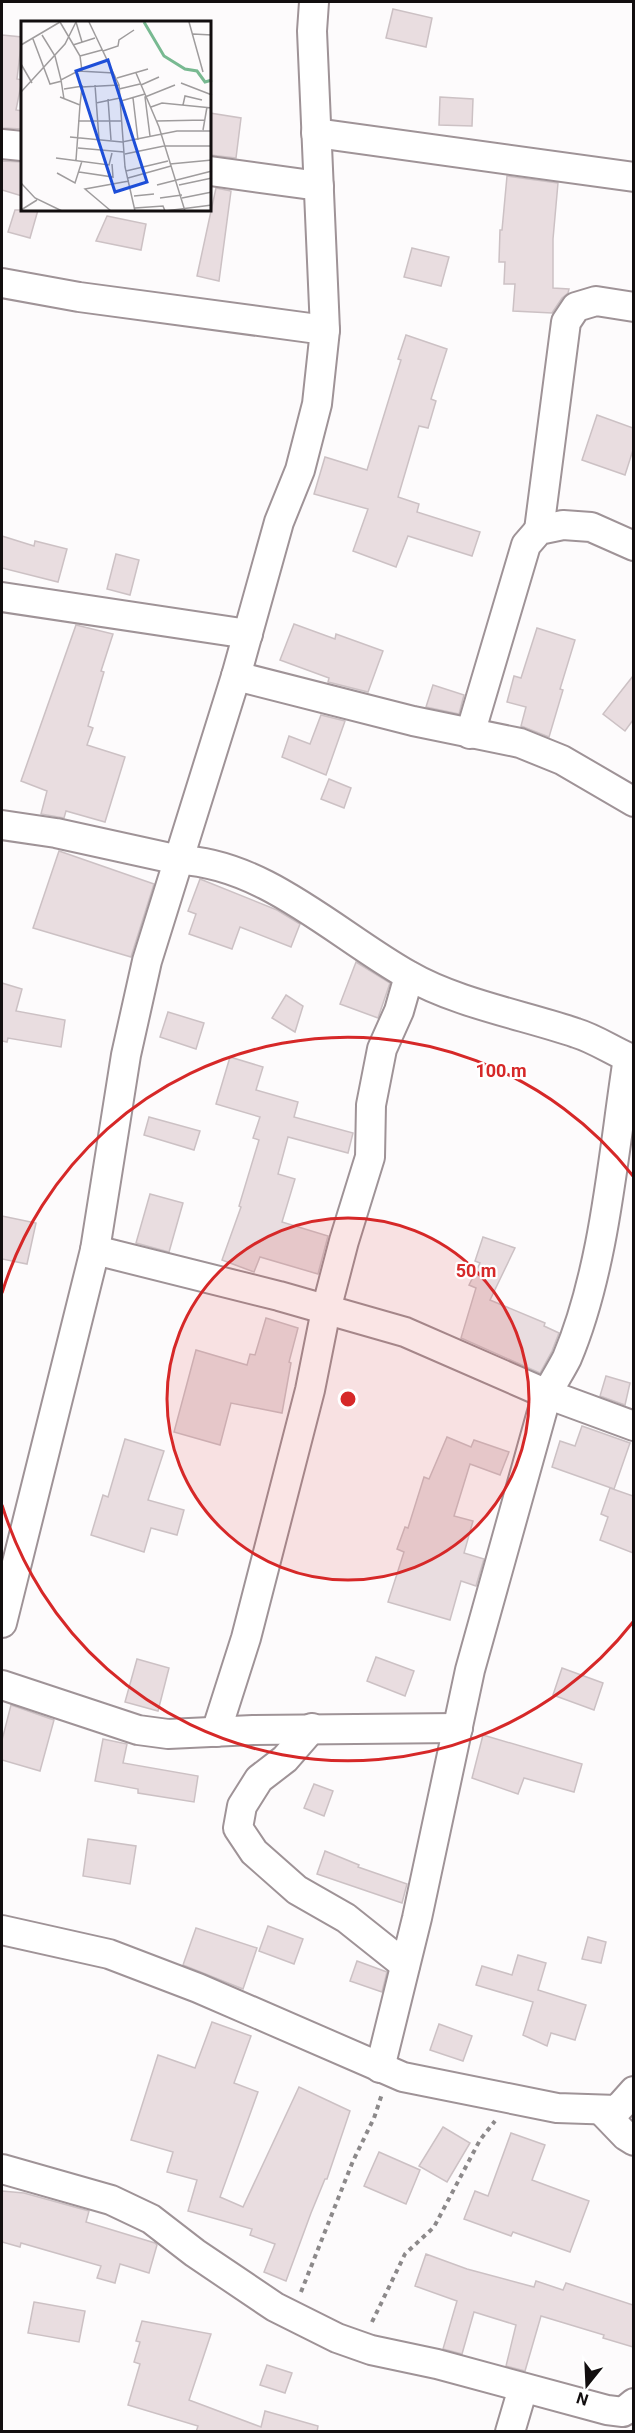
<svg xmlns="http://www.w3.org/2000/svg" width="635" height="2433" viewBox="0 0 635 2433" font-family="Roboto,sans-serif">
	<rect width="100%" height="100%" fill="#fdfbfc"/>
	<g fill="#e9dde0" stroke="#ccc1c4" stroke-width="1.5">
		<path d="M393 9 432 18 426 47 386 38Z"/>
		<path d="M2 35 22 37 17 79 22 80 16 110 22 111V129L2 128Z"/>
		<path d="M440 97 473 99 472 126 439 125Z"/>
		<path d="M210 113 241 118 236 158 210 155Z"/>
		<path d="M2 161 22 162V196L2 190Z"/>
		<path d="M507 176 558 183 553 239V288L569 289 568 293 562 298 552 313 513 311 515 284H504L505 262H499L500 230H502Z"/>
		<path d="M216 188 231 191 219 281 197 276Z"/>
		<path d="M15 210H38L30 238 8 232Z"/>
		<path d="M107 216 146 224 141 250 96 241Z"/>
		<path d="M412 248 449 257 441 286 404 277Z"/>
		<path d="M406 335 447 349 431 399 436 401 428 428 419 426 398 497 419 504 417 512 480 532 472 556 408 536 396 567 353 551 368 509 314 494 325 457 367 470 401 360 398 359Z"/>
		<path d="M597 415 633 428V450L625 475 582 460Z"/>
		<path d="M2 536 34 546 35 541 67 549 58 582 2 568Z"/>
		<path d="M116 554 139 560 130 595 107 589Z"/>
		<path d="M294 624 335 639 336 634 383 651 368 692 328 682 329 678 280 660Z"/>
		<path d="M76 625 113 634 101 671 104 672 88 726 93 728 87 745 125 757 105 822 66 811 64 818 41 814 47 791 21 781Z"/>
		<path d="M537 628 575 640 560 689 563 690 549 737 521 726 526 707 507 702 514 676 521 678Z"/>
		<path d="M633 676V720L625 731 603 714Z"/>
		<path d="M433 685 464 695 459 714 426 707Z"/>
		<path d="M321 715 345 721 326 775 282 757 289 736 310 744Z"/>
		<path d="M329 779 351 788 344 808 321 799Z"/>
		<path d="M59 851 154 884 131 957 33 928Z"/>
		<path d="M200 879 277 910 300 924 291 947 240 927 232 949 189 934 196 914 188 911Z"/>
		<path d="M356 962 390 983 378 1018 340 1004Z"/>
		<path d="M2 983 22 989 16 1011 65 1020 61 1047 8 1038 7 1042 2 1041Z"/>
		<path d="M286 995 303 1006 295 1032 272 1018Z"/>
		<path d="M168 1012 204 1023 196 1049 160 1037Z"/>
		<path d="M230 1057 263 1067 256 1090 298 1102 294 1117 353 1133 348 1153 288 1137 278 1174 295 1179 282 1222 328 1236 318 1274 260 1257 254 1272 222 1260 241 1207 239 1206 259 1140 253 1138 260 1117 216 1104Z"/>
		<path d="M149 1117 200 1131 194 1150 144 1135Z"/>
		<path d="M150 1194 183 1203 169 1252 136 1243Z"/>
		<path d="M2 1216 36 1223 27 1264 2 1259Z"/>
		<path d="M483 1237 515 1248 490 1300 545 1323 544 1326 559 1333 552 1351 540 1373 461 1338 476 1288 469 1285 480 1263 475 1261Z"/>
		<path d="M266 1318 298 1328 289 1362 291 1363 282 1413 231 1403 220 1445 174 1432 196 1350 247 1365 250 1354 255 1355Z"/>
		<path d="M606 1376 630 1383 625 1405 600 1396Z"/>
		<path d="M582 1426 630 1443 614 1489 552 1467 560 1441 575 1446Z"/>
		<path d="M447 1437 471 1447 474 1440 509 1452 500 1475 470 1464 454 1516 473 1521 464 1553 484 1559 476 1586 461 1581 450 1620 388 1602 404 1552 397 1549 405 1527 408 1528 424 1477 429 1479Z"/>
		<path d="M125 1439 164 1451 148 1500 184 1510 177 1535 151 1528 144 1552 91 1535 103 1495 108 1497Z"/>
		<path d="M610 1488 633 1496V1553L600 1540 608 1517 601 1514Z"/>
		<path d="M376 1657 414 1671 405 1696 367 1681Z"/>
		<path d="M137 1659 169 1668 158 1711 125 1702Z"/>
		<path d="M562 1668 603 1683 594 1710 553 1695Z"/>
		<path d="M11 1705 54 1720 40 1771 2 1760V1740Z"/>
		<path d="M483 1735 582 1764 574 1792 524 1778 518 1794 472 1778Z"/>
		<path d="M103 1739 127 1744 123 1763 198 1776 194 1802 138 1793V1789L95 1781Z"/>
		<path d="M314 1784 333 1791 324 1816 304 1808Z"/>
		<path d="M88 1839 136 1846 130 1884 83 1876Z"/>
		<path d="M325 1851 359 1865 358 1867 407 1884 402 1903 317 1874Z"/>
		<path d="M268 1926 303 1939 294 1964 259 1951Z"/>
		<path d="M196 1928 257 1948 243 1989 183 1965Z"/>
		<path d="M588 1937 606 1942 601 1963 582 1959Z"/>
		<path d="M518 1955 546 1963 538 1990 586 2005 575 2040 551 2033 547 2046 523 2035 533 2002 476 1985 482 1966 512 1975Z"/>
		<path d="M357 1961 387 1972 382 1992 350 1981Z"/>
		<path d="M212 2022 251 2036 234 2083 258 2092 220 2197 243 2207 299 2087 350 2111 327 2179H325L311 2213 286 2281 264 2272 275 2244 250 2235 252 2229 188 2211 197 2180 167 2172 173 2152 131 2140 158 2055 195 2068Z"/>
		<path d="M439 2024 472 2036 463 2061 430 2050Z"/>
		<path d="M443 2127 470 2143 447 2182 419 2166Z"/>
		<path d="M511 2133 545 2145 532 2180 589 2201 570 2252 513 2232 511 2236 464 2219 475 2191 488 2196Z"/>
		<path d="M379 2152 420 2170 406 2204 364 2186Z"/>
		<path d="M2 2191 24 2193 89 2211 86 2222 155 2243 157 2245 149 2273 120 2264 115 2283 97 2278 101 2266 21 2243 20 2247 2 2242Z"/>
		<path d="M426 2254 467 2269 534 2287 536 2281 563 2290 566 2283 633 2305V2347L603 2338 604 2335 541 2316 525 2371 506 2366 516 2325 474 2312 462 2354 443 2349 457 2301 415 2286Z"/>
		<path d="M34 2302 85 2311 79 2342 28 2333Z"/>
		<path d="M142 2321 211 2334 189 2400 261 2427 265 2411 318 2426 317 2432H196L198 2426 128 2405 140 2364 134 2362 140 2342 136 2341Z"/>
		<path d="M267 2365 292 2373 285 2393 260 2385Z"/>
	</g>
	<g fill="none" stroke-linecap="round" stroke-linejoin="round">
		<defs>
			<g id="minor">
				<path d="M316 133 634 177"/>
				<path d="M2 144 22 146"/>
				<path d="M210 171 319 186"/>
				<path d="M2 283 79 297 325 330"/>
				<path d="M539 530 566 322 576 307 596 301 634 307"/>
				<path d="M2 597 248 634"/>
				<path d="M236 676 413 721 520 743 562 760 634 802"/>
				<path d="M470 734 526 545 539 530 563 525 591 527 634 546"/>
				<path d="M2 825 56 833 179 860C264 863 337 935 408 975 456 1003 523 1015 576 1033 596 1039 614 1052 634 1060"/>
				<path d="M95 1250 279 1296 405 1332 547 1394 634 1426"/>
				<path d="M2 1623 95 1250 126 1055 147 961 236 676 279 522 300 470 317 404 325 330 312 31 314 2"/>
				<path d="M2 1685 138 1730 168 1734 253 1730 458 1728"/>
				<path d="M312 1728 285 1759 259 1779 242 1806 238 1828 254 1852 297 1890 346 1918 405 1965"/>
				<path d="M216 1732 246 1638 310 1390 326 1310 344 1241 370 1157 371 1105 382 1049 399 1011 409 976"/>
				<path d="M2 1930 109 1954 198 1988 403 2077 557 2108 617 2110 634 2091"/>
				<path d="M380 2068 417 1918 470 1670 547 1394C553 1382 561 1370 567 1358 605 1268 613 1154 628 1058"/>
				<path d="M601 2110 626 2136 634 2141"/>
				<path d="M2 2169 111 2200 151 2219 195 2253 275 2307 337 2338 371 2350 437 2364 607 2410 623 2412 634 2403"/>
				<path d="M510 2432 523 2388"/>
			</g>
		</defs>
		<use href="#minor" stroke="#9f9397" stroke-width="32"/>
		<g stroke="#8c898a" stroke-width="4" stroke-dasharray="4.5 4.5" stroke-linecap="butt">
			<path d="M301 2292 353 2161 374 2118 382 2094"/>
			<path d="M372 2322 405 2254 434 2227 480 2140 495 2121"/>
		</g>
		<use href="#minor" stroke="#fff" stroke-width="28"/>
	</g>
	<circle cx="348" cy="1399" r="181" fill="#d62828" fill-opacity=".12"/>
	<g fill="none" stroke="#d62828" stroke-width="3">
		<circle cx="348" cy="1399" r="181"/>
		<path d="M633 1622A362 362 0 0 1 2 1505M2 1293A362 362 0 0 1 633 1176"/>
	</g>
	<g transform="translate(21 21)">
		<rect width="190" height="190" fill="#fdfbfc"/>
		<path fill="none" stroke="#78b991" stroke-width="3" d="M123 1 143 35 164 48 176 50 184 61 191 59"/>
		<path fill="none" stroke="#9f9c9d" stroke-width="1.5" d="M39 1 59 35 61 50M55 1 61 21M68 1 98 64 104 146 114 190M168 1 182 51M172 13 191 14M21 14 34 35 40 59 57 50 93 52M12 18 29 63 41 60M0 24 39 1M52 24 74 17M82 30 97 25 98 19 113 9M59 35 81 29M0 43 11 62M115 52 138 106 164 190M96 57 127 48M40 59 43 78M160 62 191 74M74 64 78 118M120 64 138 56M43 68 62 65M98 68 119 63M0 71 44 23 55 1M39 76 59 84 55 139M112 77 117 119M87 78 90 119M100 80 124 73M75 82 99 77M59 84 61 66 98 64M162 84 164 75 181 79M130 86 141 82 191 87M57 100H101M136 100 184 99M182 109 186 86M129 115 124 76 154 64M49 116 101 121 156 110H191M57 127 103 131M104 133 143 125H191M35 137 88 144 91 132M149 143 191 139M105 150 147 140M58 151 92 156 91 143M36 152 54 162 61 140M107 157 150 145M0 162 14 177 41 190M136 164 191 150M158 164 191 157M113 175 133 173M139 177 161 174M161 177 191 171M114 187 142 185 144 190M0 189 16 179M90 190 64 168 108 160M144 190 191 184"/>
		<path fill="#1d4ed8" fill-opacity="0.15" stroke="#1d4ed8" stroke-width="3" d="M87 39 126 161 94 171 55 50Z"/>
		<rect width="190" height="190" fill="none" stroke="#120e0f" stroke-width="3"/>
	</g>
	<circle cx="348" cy="1399" r="9" fill="#d62828" stroke="#fff" stroke-width="3"/>
	<g font-size="18" text-anchor="middle" font-weight="bold" fill="#d62828" stroke="#fff" stroke-width="4.5" stroke-linejoin="round" paint-order="stroke">
		<text x="501" y="1077">100 m</text>
		<text x="476" y="1277">50 m</text>
	</g>
	<rect width="635" height="2433" fill="none" stroke="#120e0f" stroke-width="6"/>
	<g transform="translate(587 2385) rotate(198)" stroke="#ffffff" stroke-width="4.5" paint-order="stroke">
	<path d="M0-4.5L10 22L0 15L-10 22Z" fill="#120e0f"/>
	<text y="-9" font-size="16" font-weight="bold" text-anchor="middle" fill="#120e0f">N</text>
	</g>
</svg>
